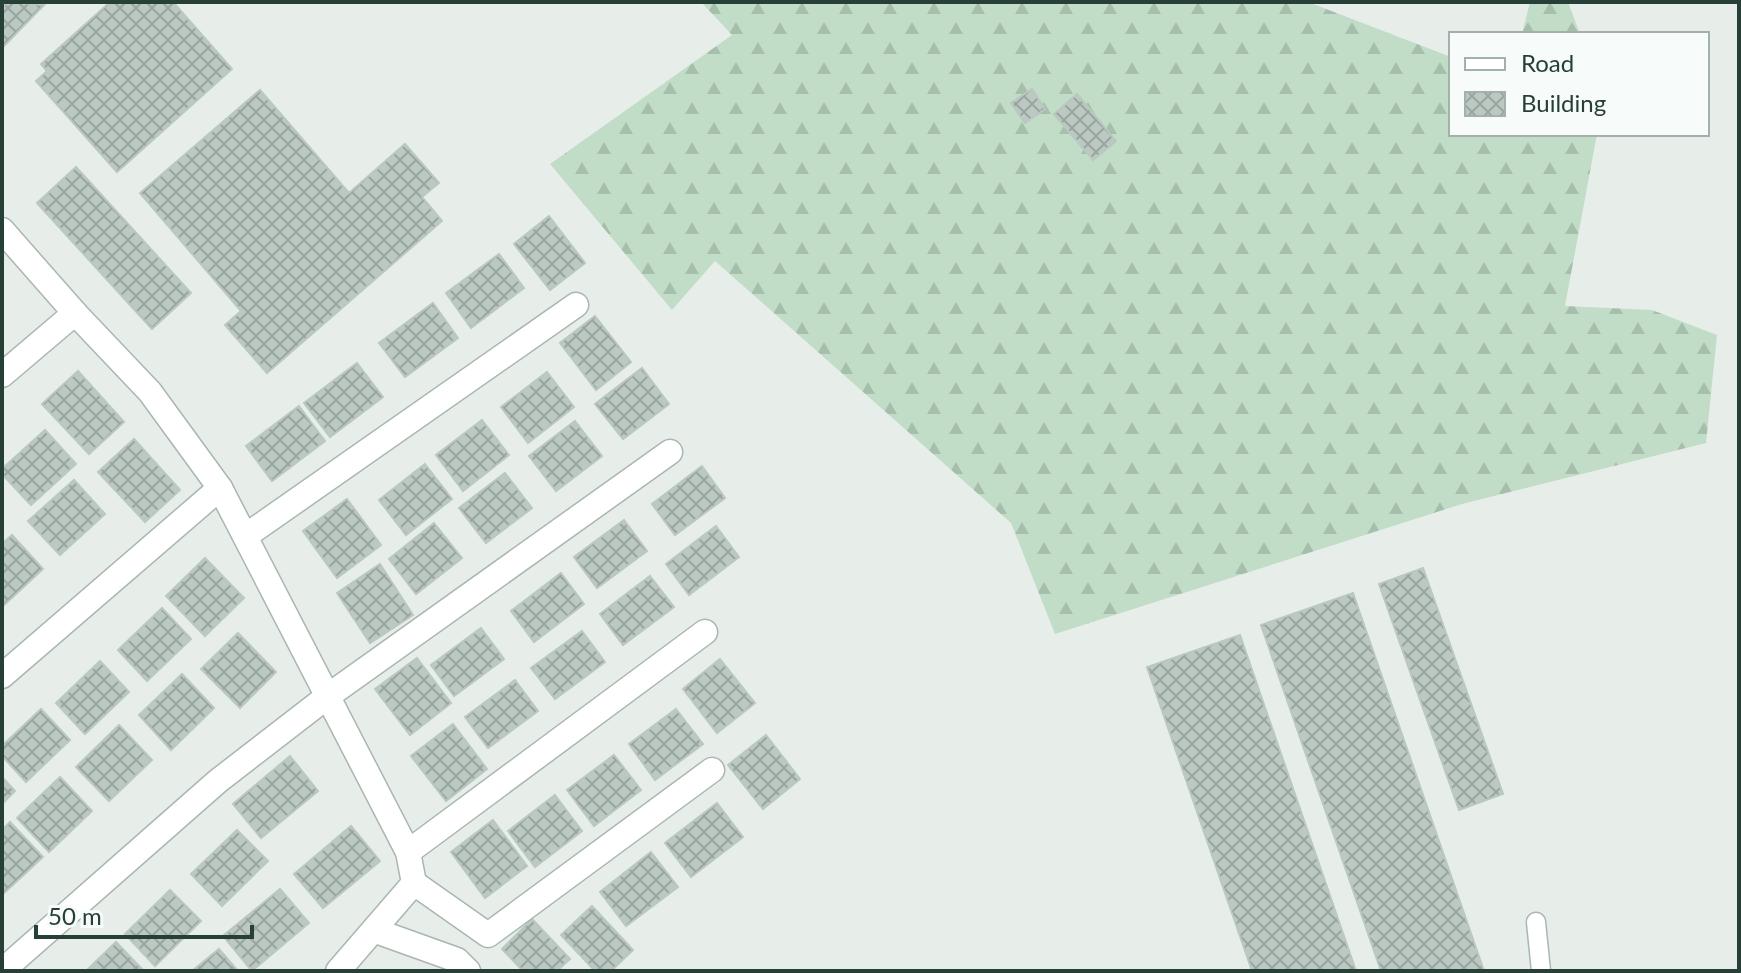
<svg xmlns="http://www.w3.org/2000/svg" width="1741" height="973" viewBox="0 0 1741 973" font-family="Lato,sans-serif">
	<defs>
		<pattern id="forest-firs" width="22" height="20" patternUnits="userSpaceOnUse" patternTransform="scale(2)"><rect width="22" height="20" fill="#c1ddc7"/><path d="M5 1l3.5 6h-7zM16 11l3.5 6h-7z" fill="#a6bfac"/></pattern>
		<pattern id="building-cross-hatch" width="8" height="8" patternUnits="userSpaceOnUse" patternTransform="scale(2)"><rect width="8" height="8" fill="#bcc9c3"/><path d="M0 0l8 8M0 8l8-8" fill="none" stroke="#99a59f"/></pattern>
	</defs>
	<rect width="100%" height="100%" fill="#e7eeea"/>
	<g fill="url(#forest-firs)">
		<path d="M701 2H1308L1451 57V134H1597L1565 306 1652 310 1717 335 1706 443 1462 504 1055 634 1011 523 715 261 672 310 550 164 732 35Z"/>
		<path d="M1530 2H1568L1580 34H1522Z"/>
	</g>
	<g fill="url(#building-cross-hatch)" stroke="#b9c8c0" stroke-width="2">
		<path d="M7 2 44 5 2 48V8Z"/>
		<path d="M110 2H173L232 69 117 172 36 81 47 71 41 64Z"/>
		<path d="M1032 89 1045 109 1025 123 1011 103Z"/>
		<path d="M260 90 349 193 405 144 439 183 422 197 442 221 267 373 225 325 241 311 140 193Z"/>
		<path d="M1077 94 1116 141 1093 160 1054 114Z"/>
		<path d="M76 167 191 293 152 329 37 203Z"/>
		<path d="M549 216 585 263 550 290 514 244Z"/>
		<path d="M499 254 524 288 471 328 446 293Z"/>
		<path d="M433 303 458 338 405 377 379 343Z"/>
		<path d="M595 316 631 362 596 390 560 343Z"/>
		<path d="M357 363 383 397 330 437 304 403Z"/>
		<path d="M642 368 669 404 623 439 595 404Z"/>
		<path d="M78 371 124 422 89 454 42 404Z"/>
		<path d="M547 372 574 407 528 443 501 407Z"/>
		<path d="M299 406 325 441 272 481 246 446Z"/>
		<path d="M482 420 509 455 463 491 436 455Z"/>
		<path d="M575 421 602 456 556 491 529 456Z"/>
		<path d="M45 430 76 464 31 505 2 474V469Z"/>
		<path d="M134 439 180 490 145 522 98 472Z"/>
		<path d="M425 464 452 499 406 535 379 500Z"/>
		<path d="M702 466 725 498 675 535 652 504Z"/>
		<path d="M505 473 532 508 486 543 459 508Z"/>
		<path d="M74 480 105 514 60 555 28 521Z"/>
		<path d="M347 499 381 545 337 578 303 531Z"/>
		<path d="M624 520 647 551 597 588 574 557Z"/>
		<path d="M434 523 462 558 416 594 389 559Z"/>
		<path d="M716 526 739 557 689 595 666 564Z"/>
		<path d="M12 535 43 569 2 607V544Z"/>
		<path d="M205 558 244 598 205 636 166 596Z"/>
		<path d="M380 564 413 615 370 643 337 593Z"/>
		<path d="M1423 568 1503 794 1459 810 1379 584Z"/>
		<path d="M561 573 584 604 534 642 511 611Z"/>
		<path d="M650 576 674 607 623 645 600 614Z"/>
		<path d="M1353 593 1484 971H1381L1261 625Z"/>
		<path d="M162 608 191 639 147 681 118 650Z"/>
		<path d="M481 628 504 659 454 696 431 665Z"/>
		<path d="M582 631 605 662 555 699 531 668Z"/>
		<path d="M238 633 276 672 240 708 201 669Z"/>
		<path d="M1240 635 1356 971H1252L1147 667Z"/>
		<path d="M417 658 451 703 410 735 375 689Z"/>
		<path d="M720 659 755 703 717 733 683 689Z"/>
		<path d="M100 661 129 692 85 734 56 703Z"/>
		<path d="M182 674 214 708 171 750 139 715Z"/>
		<path d="M515 680 538 711 488 748 465 717Z"/>
		<path d="M41 709 70 740 26 782 2 756V746Z"/>
		<path d="M676 709 703 744 655 780 629 744Z"/>
		<path d="M453 724 487 769 446 801 411 756Z"/>
		<path d="M119 725 152 760 109 801 76 767Z"/>
		<path d="M766 735 800 779 763 809 728 765Z"/>
		<path d="M614 755 641 790 594 826 567 790Z"/>
		<path d="M290 756 318 791 261 838 233 804Z"/>
		<path d="M2 777 15 791 2 804Z"/>
		<path d="M60 777 92 811 49 852 17 818Z"/>
		<path d="M555 795 582 831 535 867 508 831Z"/>
		<path d="M717 803 743 837 691 877 665 843Z"/>
		<path d="M493 820 527 866 485 898 451 852Z"/>
		<path d="M10 822 43 857 2 895V830Z"/>
		<path d="M351 826 380 861 323 908 294 874Z"/>
		<path d="M237 830 268 861 222 906 191 874Z"/>
		<path d="M651 852 678 887 626 926 600 892Z"/>
		<path d="M280 889 309 923 252 971 223 936Z"/>
		<path d="M170 890 201 921 155 966 125 934Z"/>
		<path d="M592 906 633 950 611 971H595L561 935Z"/>
		<path d="M532 919 570 959 557 971H523L502 949Z"/>
		<path d="M116 942 144 971H86Z"/>
		<path d="M219 949 238 971H192Z"/>
	</g>
	<g fill="none" stroke-linecap="round" stroke-linejoin="round">
		<defs>
			<path id="lane" d="M1536 922 1541 971"/>
			<g id="street">
				<path d="M2 230 75 313 2 375"/>
				<path d="M75 313 150 392 220 488 408 852 414 883 338 971"/>
				<path d="M247 535 576 305"/>
				<path d="M2 676 220 488"/>
				<path d="M408 852 705 632"/>
				<path d="M414 883 488 935 712 770"/>
				<path d="M376 931 457 960 468 971"/>
				<path d="M2 971 218 781 328 696 670 452"/>
			</g>
		</defs>
		<use href="#lane" stroke="#a9b6b1" stroke-width="21"/>
		<use href="#street" stroke="#a9b6b1" stroke-width="27"/>
		<use href="#lane" stroke="#fff" stroke-width="18"/>
		<use href="#street" stroke="#fff" stroke-width="24"/>
	</g>
	<rect width="1741" height="973" fill="none" stroke="#264037" stroke-width="8"/>
	<rect x="1449" y="32" width="260" height="104" fill="#f7fbf9" stroke="#a3b0ab" stroke-width="2"/>
	<rect x="1465" y="58" width="40" height="12" fill="#ffffff" stroke="#a3b0ab" stroke-width="2"/>
	<text x="1521" y="72" font-size="24" fill="#264037">Road</text>
	<rect x="1465" y="92" width="40" height="24" fill="url(#building-cross-hatch)" stroke="#a3b0ab" stroke-width="2"/>
	<text x="1521" y="112" font-size="24" fill="#264037">Building</text>
	<path d="M36 925v12h216v-12" fill="none" stroke="#264037" stroke-width="4"/>
	<text x="48" y="925" font-size="24" fill="#264037" stroke="#f7fbf9" stroke-width="6" paint-order="stroke">50 m</text>
</svg>
